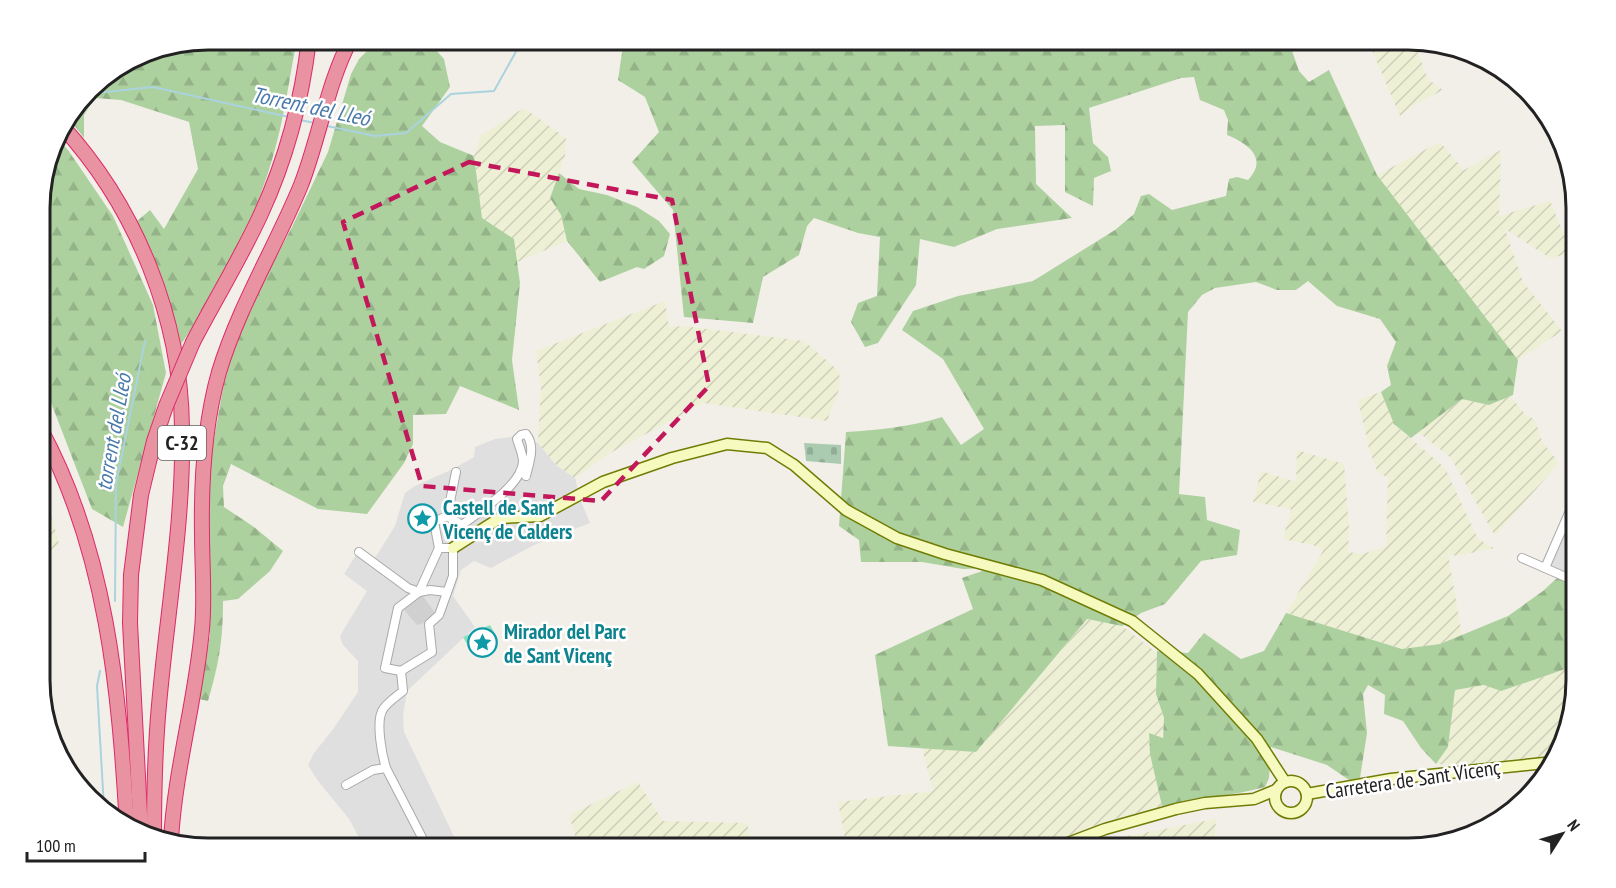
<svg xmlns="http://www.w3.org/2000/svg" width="1616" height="888" viewBox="0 0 1616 888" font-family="'PT Sans Narrow',sans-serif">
	<defs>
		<pattern id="farmland-furrows" width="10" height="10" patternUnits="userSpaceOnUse" patternTransform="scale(1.5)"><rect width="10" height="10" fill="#eef0d5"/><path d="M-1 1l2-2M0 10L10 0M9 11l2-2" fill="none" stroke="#ccceb7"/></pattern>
		<pattern id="forest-firs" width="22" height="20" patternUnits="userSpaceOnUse" patternTransform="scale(1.5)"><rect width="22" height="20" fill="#add19e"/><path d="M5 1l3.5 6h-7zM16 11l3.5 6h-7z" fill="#95b388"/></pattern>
		<pattern id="cemetery-stones" width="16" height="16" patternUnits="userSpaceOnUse" patternTransform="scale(1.5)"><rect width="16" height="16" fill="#aacbaf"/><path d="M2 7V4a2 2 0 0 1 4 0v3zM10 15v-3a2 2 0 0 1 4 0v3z" fill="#92ae96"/></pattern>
	</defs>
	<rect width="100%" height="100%" fill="#f2efe9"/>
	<g fill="#e0dfdf">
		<path d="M517 436 538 443 556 465 575 478 580 499 590 523 534 545 491 568 474 561 461 570 453 596 475 627 407 691 403 716 404 732 460 849H365L349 819 318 781 308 765 314 753 334 728 358 692V661L343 645 340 636 367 591 344 574 356 555 375 558 395 526 405 493 415 486 453 469 474 457 475 447 495 439Z"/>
		<path d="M1576 492 1577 586 1539 570Z"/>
	</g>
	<path fill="#d0d0d0" d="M422 595 436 614 424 623 417 625 404 610Z"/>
	<g fill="url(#farmland-furrows)">
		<path d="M1380 39 1413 40 1428 79 1443 90 1414 105 1400 116 1371 48Z"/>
		<path d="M524 108 566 138 565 156 550 198 561 215 567 241 517 262 514 239 482 219 474 156 481 135Z"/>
		<path d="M1440 142 1464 170 1501 150 1499 216 1550 201 1572 253 1550 258 1505 229 1523 282 1562 331 1518 360 1377 175Z"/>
		<path d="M665 301 669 327 683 326 804 341 839 371 840 387 827 421 704 403 612 452 575 478 556 465 538 443 541 387 536 351Z"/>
		<path d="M1381 392 1394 424 1445 468 1478 539 1494 548 1457 556 1448 554 1462 635 1440 644 1403 649 1286 613 1323 551 1316 546 1283 539 1291 509 1253 502 1261 471 1296 482 1297 450 1344 464 1349 528 1348 552 1362 554 1386 547 1388 478 1377 471 1369 449 1358 400Z"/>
		<path d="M1461 395 1489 405 1510 396 1525 414 1535 420 1542 441 1559 463 1495 536 1451 458 1418 432Z"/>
		<path d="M40 481 43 484 59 544 40 559Z"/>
		<path d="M1087 619 1122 626 1157 653 1156 693 1164 718 1162 738 1149 734 1150 752 1162 806 1104 822 1034 849H847L838 802 933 791 922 748 976 752Z"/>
		<path d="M1577 665V681L1558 757 1469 766 1436 764 1448 747 1455 690 1486 685 1501 691Z"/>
		<path d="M638 782 663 821 747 823 754 849H579L569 815Z"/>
		<path d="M1216 819 1214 849H1090L1112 839Z"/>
	</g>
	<g fill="url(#forest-firs)">
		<path d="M207 39H297C291 69 287 99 280 129 263 205 226 281 181 344L158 268 136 222 150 210 164 229 198 169 189 122 121 100 95 98 84 115V138L68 117C77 106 86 89 98 80 130 54 168 47 207 39Z"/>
		<path d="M379 39H426L444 59 450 87 422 126 440 142 474 156 482 218 514 239 520 283 512 360 519 410 460 386 446 414 413 415V444L404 463 367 514 318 509 231 464 223 486 224 507 254 527 283 551 270 571 238 599 223 601C223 641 219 663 208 701L199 699 210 636 207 478 224 383 234 346 250 306 292 227 328 152 351 74 359 59Z"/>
		<path d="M624 39H1288L1299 71 1309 82 1329 70 1377 175 1518 360 1513 395 1489 405 1462 399 1411 438 1394 424 1381 392 1391 385 1387 366 1396 342 1380 319 1337 306 1308 281 1296 290H1277L1256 282 1215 288 1202 295 1188 312 1179 494 1205 497 1207 520 1240 530 1237 555 1201 561 1165 604 1141 613 1122 626 1087 619 976 752 888 746 875 655 973 609 962 578 991 568 963 569 922 562H861L859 540 839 526 846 432C879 430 910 427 942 417L961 445 984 429 943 359 902 330 913 311 958 296 1033 281 1115 230 1134 214 1141 196 1149 194 1172 210 1226 196 1229 179 1237 177 1248 180C1269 158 1247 143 1227 135L1228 120 1224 110 1200 100 1194 77 1181 78 1089 108 1093 143 1108 157 1111 171 1094 178 1093 206 1065 192V125L1035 126 1036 184 1072 218 997 229 954 247 920 239 916 285 878 343 865 347 851 322 858 303 877 296 880 237 858 233 814 218 807 226 799 255 763 277 753 323 684 317 673 210 632 162 659 132 645 97 618 80Z"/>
		<path d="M56 136 68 150 113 216 153 305 166 373 123 527 92 509 50 400 40 385 39 196Z"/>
		<path d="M559 173 579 189 607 195 637 207 659 221 670 234 664 256 644 269 637 267 600 282 567 241 561 215 550 198Z"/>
		<path d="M1557 578 1577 586V665L1501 691 1484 685 1455 690 1448 747 1436 764 1421 748 1403 721 1384 714 1385 695 1368 685 1363 694 1367 733 1360 778 1349 780 1327 765 1271 747 1269 778 1265 787C1232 796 1197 798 1162 806L1150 754 1149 733 1163 738 1164 718 1156 694 1157 651 1188 653 1204 633 1241 659 1264 651 1286 613 1402 649 1440 644 1508 616 1543 591Z"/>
	</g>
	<path fill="url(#cemetery-stones)" d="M804 443 841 445V464L806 461Z"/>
	<path fill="#88e0be" d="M490 625 496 636 469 648 463 637Z"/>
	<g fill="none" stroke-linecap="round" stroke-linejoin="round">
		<g stroke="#aad3df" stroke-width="2">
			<path d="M86 94 153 87 289 117"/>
			<path d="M300 120 315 123"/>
			<path d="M327 126 375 136 406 133 451 94 494 91 523 39"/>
			<path d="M115 601 116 484 145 341"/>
			<path d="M100 671 97 686 104 808"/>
		</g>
		<defs>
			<g id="street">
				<path d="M447 516 462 525C480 511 521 486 523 462 523 454 519 446 517 439L521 435 526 434C536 446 529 463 526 476"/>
				<path d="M447 516 456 472"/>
				<path d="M439 548 434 522 447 516"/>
				<path d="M359 552 408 588 419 592"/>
				<path d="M1522 558 1577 582"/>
				<path d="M1545 568 1576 497"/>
				<path d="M419 592 430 590 447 592"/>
				<path d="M401 671 403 691C397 696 385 704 382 711 376 724 382 755 386 768L428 849"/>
				<path d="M401 671 432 652 429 624 439 615 453 576V548H439"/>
				<path d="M401 671 385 668 398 608 419 592 439 548"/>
				<path d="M346 785 373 770 386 768"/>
			</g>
			<g id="secondary">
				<path d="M453 548 500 518 540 516 603 482 672 458 727 444 767 448 794 465 846 510 897 538 945 554 1042 580 1132 621 1198 674 1257 739 1285 782"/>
				<circle cx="1291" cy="797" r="16"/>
				<path d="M1307 794 1391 779 1554 762"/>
				<path d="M1052 849 1105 829 1176 809 1205 803 1254 799 1276 790"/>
			</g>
			<g id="highway">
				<path d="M62 126C136 207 181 318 182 428 184 520 167 613 159 705 155 748 154 793 154 836"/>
				<path d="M193 342C215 300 240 259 260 216 286 160 302 100 309 39"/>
				<path d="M40 428C107 551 119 690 127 827"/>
				<path d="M141 834 130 623 131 575 141 495 154 441 166 406"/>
				<path d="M171 840C175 769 196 700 202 629 205 598 202 566 202 534 201 479 204 425 219 372 239 306 275 248 301 185 319 139 328 81 351 39"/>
			</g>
		</defs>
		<use href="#street" stroke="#a9a9a9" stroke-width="10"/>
		<use href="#secondary" stroke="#707d05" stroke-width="13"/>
		<use href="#highway" stroke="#dc2a67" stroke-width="16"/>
		<use href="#street" stroke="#fff" stroke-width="8"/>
		<use href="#secondary" stroke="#f7fabf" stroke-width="10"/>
		<use href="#highway" stroke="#e892a2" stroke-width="14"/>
		<defs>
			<path id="highway-bridge" d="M166 406 193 342"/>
		</defs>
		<use href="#highway-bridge" stroke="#dc2a67" stroke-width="16" stroke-linecap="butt"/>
		<use href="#highway-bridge" stroke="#e892a2" stroke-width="14"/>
	</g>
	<path fill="none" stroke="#c2185b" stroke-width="4.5" stroke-dasharray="12 8" stroke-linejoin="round" d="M469 162 672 200 709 386 601 501 422 486 343 222Z"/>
	<defs>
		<symbol id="sight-ring" viewBox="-11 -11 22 22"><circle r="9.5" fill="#fff" stroke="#0f9aa8" stroke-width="1.5"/><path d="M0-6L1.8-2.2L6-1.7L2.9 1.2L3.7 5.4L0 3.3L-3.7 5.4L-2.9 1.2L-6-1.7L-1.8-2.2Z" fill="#0f9aa8"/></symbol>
	</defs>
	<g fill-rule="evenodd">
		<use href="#sight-ring" x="406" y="502" width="33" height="33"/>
		<use href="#sight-ring" x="466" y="626" width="33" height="33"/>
	</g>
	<g text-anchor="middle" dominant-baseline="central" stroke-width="5" stroke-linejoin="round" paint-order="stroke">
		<rect fill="#fff" stroke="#646464" stroke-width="1.5" x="158" y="426" width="48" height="34" rx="4.5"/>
		<g font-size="20" font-weight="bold" fill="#222">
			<text x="182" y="443">C-32</text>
		</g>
		<g font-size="21" font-weight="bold" fill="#0d838f" stroke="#fff" text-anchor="start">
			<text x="443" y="507">Castell de Sant<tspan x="443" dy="24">Vicenç de Calders</tspan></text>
			<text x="504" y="631">Mirador del Parc<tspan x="504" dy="24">de Sant Vicenç</tspan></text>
		</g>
		<g font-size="21" fill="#222" stroke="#fff">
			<text transform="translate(1413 779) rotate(-8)">Carretera de Sant Vicenç</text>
		</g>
		<g font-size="22" font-style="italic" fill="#4a7aab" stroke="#fff">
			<text transform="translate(311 106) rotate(12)">Torrent del Lleó</text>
			<text transform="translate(113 432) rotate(-80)">torrent del Lleó</text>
		</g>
	</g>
	<path d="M0 0H1616V888H0ZM208 50H1408A158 158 0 0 1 1566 208V680A158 158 0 0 1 1408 838H208A158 158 0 0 1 50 680V208A158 158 0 0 1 208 50Z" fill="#fff" fill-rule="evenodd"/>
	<path fill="none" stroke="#222" stroke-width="3" d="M208 50H1408A158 158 0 0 1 1566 208V680A158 158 0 0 1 1408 838H208A158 158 0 0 1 50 680V208A158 158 0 0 1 208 50Z"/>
	<g transform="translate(1562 834) rotate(53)" stroke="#ffffff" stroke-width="4.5" paint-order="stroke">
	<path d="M0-4.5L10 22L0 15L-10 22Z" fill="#222222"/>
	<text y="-9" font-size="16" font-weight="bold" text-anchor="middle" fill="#222222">N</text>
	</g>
	<path d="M27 852v9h118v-9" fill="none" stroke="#222222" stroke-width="3"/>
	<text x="36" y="852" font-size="18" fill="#222222" stroke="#ffffff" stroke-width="4.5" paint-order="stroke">100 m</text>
</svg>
